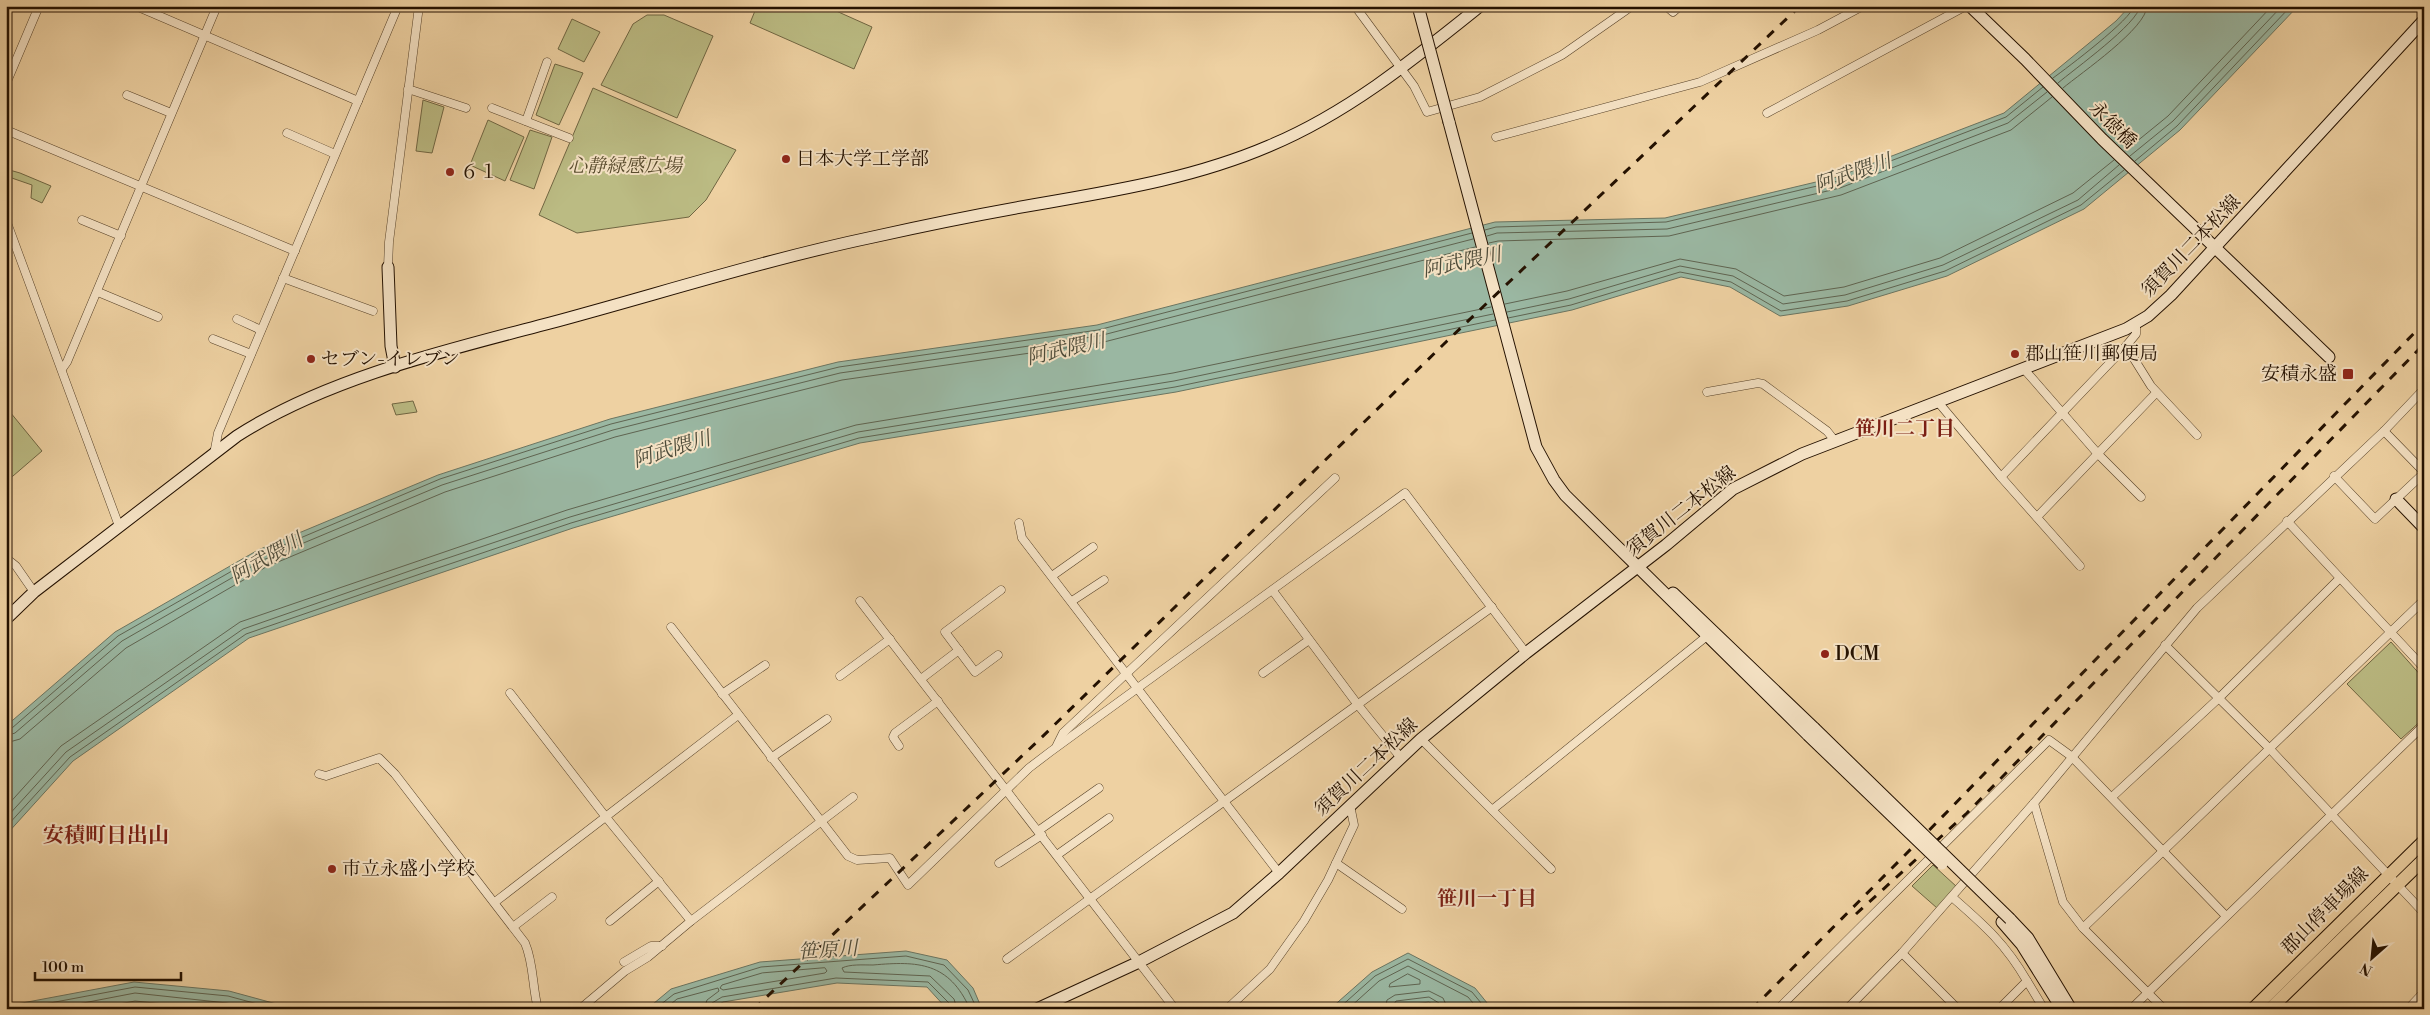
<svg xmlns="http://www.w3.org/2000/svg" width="2430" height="1015" viewBox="0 0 2430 1015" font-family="'Libre Bodoni','Noto Serif JP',serif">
	<rect width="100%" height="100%" fill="#eed1a2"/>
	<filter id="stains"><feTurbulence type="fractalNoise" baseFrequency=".004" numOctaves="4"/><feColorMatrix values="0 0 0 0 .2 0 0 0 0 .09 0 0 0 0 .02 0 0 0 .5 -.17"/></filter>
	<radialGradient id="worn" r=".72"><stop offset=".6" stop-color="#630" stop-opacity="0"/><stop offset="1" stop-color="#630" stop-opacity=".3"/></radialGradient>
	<g fill="#bbbb83" stroke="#706642">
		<path d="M757 6H825L872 27 854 69 750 23Z"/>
		<path d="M647 15H664L713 36 677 118 601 85 633 24Z"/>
		<path d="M572 19 600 32 584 62 558 49Z"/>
		<path d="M555 64 583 73 559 125 536 115Z"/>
		<path d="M593 88 736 150 706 200 689 217 577 233 539 215Z"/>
		<path d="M423 100 444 107 432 153 416 151Z"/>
		<path d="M488 120 524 137 505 181 470 165Z"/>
		<path d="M530 130 552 137 534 189 510 180Z"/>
		<path d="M6 169 20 173 51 186 42 203 31 198 32 185 6 176Z"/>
		<path d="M413 401 417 412 396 415 392 404Z"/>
		<path d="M10 412 42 451 6 482V415Z"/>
		<path d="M2391 642 2424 679V718L2401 739 2347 684Z"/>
		<path d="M1933 865 1957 887 1937 908 1912 886Z"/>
	</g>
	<g fill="#9ab7a2" stroke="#6b7561">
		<path d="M2130 6H2298L2180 130 2084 209 1947 276 1848 306 1780 316 1730 287 1681 277 1572 310 1176 392 860 443 573 528 249 638 73 761 6 835V726L115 632 258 550 438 475 610 419 838 362 1097 325 1495 222 1665 218 1837 177 2004 113 2116 21Z"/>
		<path d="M906 951 947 960 973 988 982 1009H947L927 987 837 983 723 1002 712 1009H647L671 989 760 962Z"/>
		<path d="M1408 953 1475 988 1492 1009H1439L1429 1002 1379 1009H1330L1372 972Z"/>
		<path d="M134 982 229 991 295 1009H6V1006Z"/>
	</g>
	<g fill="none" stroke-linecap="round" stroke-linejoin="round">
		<g stroke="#5f6451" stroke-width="1">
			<path d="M2053 78C2067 68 2132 19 2134 6"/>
			<path d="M2058 83C2073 70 2139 23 2140 6"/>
			<path d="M2063 88C2081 73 2147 28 2147 6"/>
			<path d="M2125 151 2168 116 2272 6"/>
			<path d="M2130 156 2173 121 2282 6"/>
			<path d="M2135 161 2177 126 2291 6"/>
			<path d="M1485 230 1496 227 1666 222 1838 181 2006 117 2043 87"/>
			<path d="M1487 236 1497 233 1667 229 1840 188 2008 123 2047 92"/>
			<path d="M1489 243 1498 241 1669 236 1841 195 2011 130 2052 97"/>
			<path d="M1505 304 1567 291 1680 259 1736 269 1784 296 1844 287 1940 258 2073 193 2114 160"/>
			<path d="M1507 312 1569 299 1680 266 1733 276 1783 304 1845 295 1943 265 2078 200 2119 165"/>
			<path d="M1508 318 1571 305 1680 272 1731 282 1781 311 1847 301 1945 271 2081 205 2124 170"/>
			<path d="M6 729 12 728 118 636 260 555 440 479 611 424 839 367 1098 330 1472 233"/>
			<path d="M6 736 15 733 122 641 263 560 442 485 613 430 840 373 1099 336 1473 239"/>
			<path d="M6 743 20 739 126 648 266 567 445 492 615 437 842 380 1100 343 1475 247"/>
			<path d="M6 807 61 746 240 622 567 510 856 425 1173 373 1491 307"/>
			<path d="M6 818 66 752 243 629 421 567 570 517 858 432 1174 381 1493 314"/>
			<path d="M6 827 70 757 246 634 423 573 571 523 859 438 1175 387 1495 320"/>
			<path d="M825 968 827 971 825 973 723 990 720 988 722 985 762 973Z"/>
			<path d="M1408 974 1420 980V984L1389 987 1390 984Z"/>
			<path d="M18 1009 135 987 228 996 276 1009"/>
			<path d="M52 1009 135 993 227 1003 251 1009"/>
			<path d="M93 1009 135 1001 214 1009"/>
			<path d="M655 1009 674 994 761 967 906 956 944 965 968 990 977 1009"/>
			<path d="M665 1009 677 999 718 988 719 991 707 1000 704 1009"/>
			<path d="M710 1009 712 1003 722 997 836 978 928 982 949 1003 951 1009"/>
			<path d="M957 1009 954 999 930 976 844 972 842 968C850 964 863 965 873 965 918 961 949 962 970 1009"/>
			<path d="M1338 1009 1375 976 1408 959 1472 992 1486 1009"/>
			<path d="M1348 1009 1379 981 1408 966 1468 997 1478 1009"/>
			<path d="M1385 1009 1387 1000 1395 995 1429 991 1443 998 1448 1009"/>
			<path d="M1391 1009 1396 1001 1429 997 1439 1003 1441 1009"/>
		</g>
		<defs>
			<g id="street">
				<path d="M136 6 358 101"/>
				<path d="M1355 6 1414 86 1427 112 1480 97 1562 55 1632 6"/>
				<path d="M1666 6 1673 12 1680 6"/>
				<path d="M6 84 39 6"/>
				<path d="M408 89 466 108"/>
				<path d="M127 95 171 113"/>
				<path d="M492 108 569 138"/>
				<path d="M1767 113 1966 6"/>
				<path d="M526 121 547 62"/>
				<path d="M6 130 295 251"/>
				<path d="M287 133 335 154"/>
				<path d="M1496 137 1700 82 1818 30 1863 6"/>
				<path d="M6 220 119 526"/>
				<path d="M82 220 121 236"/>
				<path d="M388 267 389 242 419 6"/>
				<path d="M283 278 373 311"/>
				<path d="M98 292 158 317"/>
				<path d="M237 319 261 330"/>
				<path d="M213 339 251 354"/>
				<path d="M2126 346 2151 386 2197 435"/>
				<path d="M62 369 67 362 217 6"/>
				<path d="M2024 369 2098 454 2141 497"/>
				<path d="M1707 392 1758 383 1763 384 1827 431 1835 441"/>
				<path d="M1938 402 2001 477 2080 566"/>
				<path d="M2384 431 2424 472"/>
				<path d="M214 454 218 433 398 6"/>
				<path d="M2334 476 2375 519 2424 473"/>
				<path d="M2001 477 2126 346 2136 334V324"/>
				<path d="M2037 517 2156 393"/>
				<path d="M2287 521 2424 668"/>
				<path d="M1019 523 1022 538 1279 873"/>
				<path d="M6 558 16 566 34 592"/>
				<path d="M1052 576 1093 547"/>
				<path d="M1273 591 1358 705 1401 758"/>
				<path d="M860 601 1175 1009"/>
				<path d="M1072 601 1104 580"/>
				<path d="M671 627 848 856 857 860 890 858 908 885 1029 768 1050 752 1405 493 1526 653"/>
				<path d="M2165 645 2269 748 2424 913"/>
				<path d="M998 655 975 672 945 632 1001 590"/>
				<path d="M1263 673 1309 640"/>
				<path d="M840 676 890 639"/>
				<path d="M921 679 959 650"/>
				<path d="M510 693 605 816 691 921"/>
				<path d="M722 694 765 665"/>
				<path d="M1421 739 1551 869"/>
				<path d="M1057 745 1063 733 1335 478"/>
				<path d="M899 746 893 737 895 733 938 701"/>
				<path d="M771 758 827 719"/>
				<path d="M319 774 326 776 379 758 395 774 525 943C534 964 532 986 538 1009"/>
				<path d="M2112 797 2219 698 2339 579"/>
				<path d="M2034 803 2063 902 2083 928 2164 1009"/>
				<path d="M1492 810 1707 636"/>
				<path d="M1038 831 1099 788"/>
				<path d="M1057 855 1109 818"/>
				<path d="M999 863 1042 835"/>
				<path d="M1336 863 1402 909"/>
				<path d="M1952 897C1984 925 2005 943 2027 981"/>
				<path d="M495 902 738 715"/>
				<path d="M610 921 659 881"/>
				<path d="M513 927 552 897"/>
				<path d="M2083 928 2424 600"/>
				<path d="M1902 953 1958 1009"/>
				<path d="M1007 959 1492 607"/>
				<path d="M624 962 651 946H662"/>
				<path d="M580 1009 625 971 648 957 691 921 853 797"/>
				<path d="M1227 1009 1270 969 1304 921 1328 880 1354 825 1350 805"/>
				<path d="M1778 1009 2049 740 2071 756 2226 916"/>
				<path d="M1847 1009 1902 953 2034 803 2197 608 2384 431 2424 389"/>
				<path d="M1999 1009 2027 981 2044 1009"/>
				<path d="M2131 1009 2424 725"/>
				<path d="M2408 1009 2424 992"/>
			</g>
			<g id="secondary">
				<path d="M1970 6 2025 59 2102 139 2329 357"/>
				<path d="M1449 122 1536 447 1554 480 1565 495 1808 735"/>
				<path d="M388 267 391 346 395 367"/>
				<path d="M2396 499 2424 528"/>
				<path d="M1673 593 1814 728"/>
				<path d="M6 619 34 592 237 436C327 378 447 350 550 323 658 294 764 260 873 237 931 224 991 212 1050 202 1125 189 1199 176 1269 146 1348 113 1414 59 1480 6"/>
				<path d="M2010 919 2028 938 2071 1009"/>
				<path d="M2002 922 2022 945 2062 1009"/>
				<path d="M1037 1009 1139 962 1233 913 1279 873 1421 739 1526 653 1666 545 1733 489 1802 454 2126 329 2148 316 2171 295 2424 20"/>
			</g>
			<g id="primary">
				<path d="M2253 1009 2424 841"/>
				<path d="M2270 1009 2424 859"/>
			</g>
		</defs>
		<use href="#street" stroke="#564128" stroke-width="9"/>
		<use href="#secondary" stroke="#241100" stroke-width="13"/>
		<use href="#primary" stroke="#241100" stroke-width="14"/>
		<use href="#street" stroke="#f4e1c3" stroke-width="8"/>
		<use href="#secondary" stroke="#f4e1c3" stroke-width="11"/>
		<use href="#primary" stroke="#eed1a2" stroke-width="12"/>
		<g stroke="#241100" stroke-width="3" stroke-dasharray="9 9" stroke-linecap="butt">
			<path d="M1856 914 1967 813 2424 344"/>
			<path d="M754 1009 1041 738 1447 341 1800 6"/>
			<path d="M1752 1009 1905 855 2424 323"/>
		</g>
		<defs>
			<g id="secondary-bridge">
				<path d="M1418 6 1449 122"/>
				<path d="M1814 728 2010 919"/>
				<path d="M1808 735 1942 864"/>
			</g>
		</defs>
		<use href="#secondary-bridge" stroke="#241100" stroke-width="13" stroke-linecap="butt"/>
		<use href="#secondary-bridge" stroke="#f4e1c3" stroke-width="11"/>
	</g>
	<g fill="#8f2418" stroke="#f4e1c3" stroke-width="2">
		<circle cx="786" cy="159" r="5"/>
		<circle cx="450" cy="172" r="5"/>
		<circle cx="2015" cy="354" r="5"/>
		<circle cx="311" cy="359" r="5"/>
		<rect x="2342" y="368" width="12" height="12" rx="2.5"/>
		<circle cx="1825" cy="654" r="5"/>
		<circle cx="332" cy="869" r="5"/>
	</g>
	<g text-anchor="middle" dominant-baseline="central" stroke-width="4" stroke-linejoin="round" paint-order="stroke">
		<g font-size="19" fill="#241100" stroke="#f4e1c3">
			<text transform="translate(2113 125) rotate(45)">永徳橋</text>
			<text transform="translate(2191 246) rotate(-46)">須賀川二本松線</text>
			<text transform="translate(1681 511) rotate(-38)">須賀川二本松線</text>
			<text transform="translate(1366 767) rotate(-43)">須賀川二本松線</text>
			<text transform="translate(2325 911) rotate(-45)">郡山停車場線</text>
		</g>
		<g font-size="19" fill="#241100" stroke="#f4e1c3" text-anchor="start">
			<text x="796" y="159">日本大学工学部</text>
			<text x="460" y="172">６１</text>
			<text x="2025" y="354">郡山笹川郵便局</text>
			<text x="321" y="359">セブン-イレブン</text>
			<text x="2337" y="374" text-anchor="end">安積永盛</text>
			<text x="1835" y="654">DCM</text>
			<text x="342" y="869">市立永盛小学校</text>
		</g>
		<g font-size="19" font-style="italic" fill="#594c2e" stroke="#f4e1c3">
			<text x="625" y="166">心静緑感広場</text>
		</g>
		<g font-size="20" font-style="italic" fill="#4d4b39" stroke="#f4e1c3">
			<text transform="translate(1853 174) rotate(-19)">阿武隈川</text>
			<text transform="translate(1462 263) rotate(-12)">阿武隈川</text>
			<text transform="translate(1066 350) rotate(-13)">阿武隈川</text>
			<text transform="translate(672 450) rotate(-17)">阿武隈川</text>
			<text transform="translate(267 559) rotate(-30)">阿武隈川</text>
			<text transform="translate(828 951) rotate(-4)">笹原川</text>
		</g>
		<g font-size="20" font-weight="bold" fill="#7a1f14" stroke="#f4e1c3">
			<text x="1905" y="429">笹川二丁目</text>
			<text x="1487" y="899">笹川一丁目</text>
		</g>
		<g font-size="21" font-weight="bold" fill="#7a1f14" stroke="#f4e1c3">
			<text x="106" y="836">安積町日出山</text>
		</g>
	</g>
	<rect width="2430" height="1015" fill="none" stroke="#eed1a2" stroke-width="25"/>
	<rect x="8" y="8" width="2415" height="1000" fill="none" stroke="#241100" stroke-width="2.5"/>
	<rect x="12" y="12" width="2405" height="990" fill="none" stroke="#241100"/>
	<g transform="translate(2372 958) rotate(207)" stroke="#f4e1c3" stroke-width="4" paint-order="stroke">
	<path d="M0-4L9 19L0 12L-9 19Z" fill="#241100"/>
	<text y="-8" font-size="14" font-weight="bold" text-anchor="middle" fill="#241100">N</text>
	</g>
	<path d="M35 972v8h146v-8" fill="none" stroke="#241100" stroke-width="2.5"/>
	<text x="42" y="972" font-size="15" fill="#241100" stroke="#f4e1c3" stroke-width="4" paint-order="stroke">100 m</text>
	<rect width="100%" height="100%" filter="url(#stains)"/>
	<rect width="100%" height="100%" fill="url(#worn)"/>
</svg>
